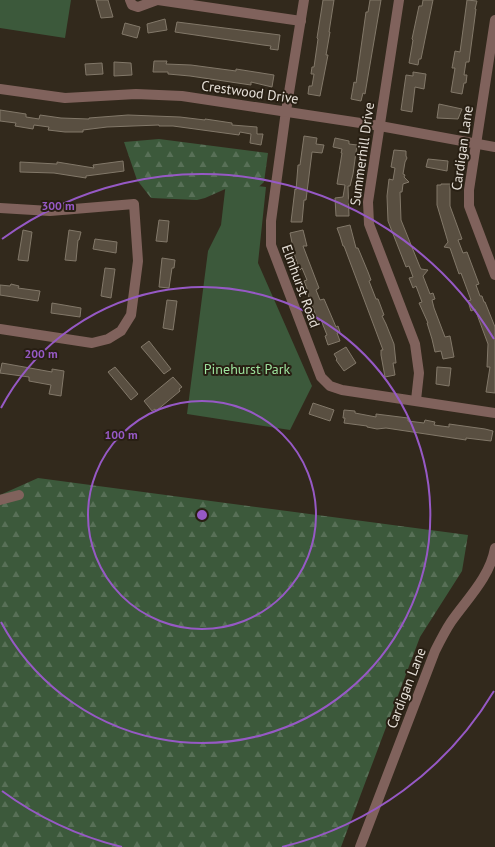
<svg xmlns="http://www.w3.org/2000/svg" width="495" height="847" viewBox="0 0 495 847" font-family="'PT Sans',sans-serif">
	<defs>
		<pattern id="forest-firs" width="22" height="20" patternUnits="userSpaceOnUse"><rect width="22" height="20" fill="#3c593b"/><path d="M5 1l3.5 6h-7zM16 11l3.5 6h-7z" fill="#587057"/></pattern>
	</defs>
	<rect width="100%" height="100%" fill="#32291c"/>
	<g fill="#3c593b">
		<path d="M0 0H71L65 38 0 28Z"/>
		<path d="M226 182 266 187 258 263 312 386 290 430 187 414 208 251 221 225Z"/>
	</g>
	<g fill="url(#forest-firs)">
		<path d="M159 139 268 153 264 182 250 195 237 186H232L205 198 197 200 151 198 137 180 124 142Z"/>
		<path d="M38 478 468 535 462 571 420 637 341 847H0V495Z"/>
	</g>
	<g fill="#594f41" stroke="#827869">
		<path d="M96 0H108L113 17 101 18Z"/>
		<path d="M323 0H334L329 32H330L326 55H328L320 96 308 94 309 86H312L314 74H311L312 67H314L318 39 317 38Z"/>
		<path d="M370 0H381L365 94 363 93 361 101 351 99 354 82 356 83 366 12H368Z"/>
		<path d="M423 0H433L421 59H419L418 65 409 63 413 40 412 39 419 6H422Z"/>
		<path d="M467 0 477 1 475 9H476L469 62H466L464 75H467L466 83H464L462 94 451 92 455 68H452L455 51 460 52Z"/>
		<path d="M165 19 167 30 148 33 147 24Z"/>
		<path d="M177 22 280 35 278 50 270 49 271 46 263 45 175 32Z"/>
		<path d="M125 23 140 27 137 38 122 34Z"/>
		<path d="M154 61H167L166 64 191 65 236 71V69L274 75 272 87 251 82V85L190 76 168 74V72H153Z"/>
		<path d="M114 62 131 63 132 75 114 76Z"/>
		<path d="M102 63 103 74 86 75 85 64Z"/>
		<path d="M413 72 426 74 424 89 415 87 412 112 401 110 406 75 413 76Z"/>
		<path d="M439 104 462 109 458 119 437 118Z"/>
		<path d="M0 110 26 114V117L39 119 40 115 61 118 89 119V118L128 115 180 117 205 120V119L212 120 232 123V125L257 127V134H263L261 145 250 143 251 134 240 132 239 135 173 126H159V125L107 127 83 130V132H65L48 130 49 127 34 125 33 129 15 126 16 123 0 121Z"/>
		<path d="M304 136 317 138 316 144 324 145 322 153 312 152 306 200H304L302 222H291L295 189 296 190 298 165H300Z"/>
		<path d="M335 138 349 141V144L357 145 353 174 350 186H348L349 216H336L335 198 343 197 345 185 337 184 342 153H341L342 149 333 147Z"/>
		<path d="M394 150 406 151V156L407 158 405 162 403 174 405 175 404 177 409 182 403 184 402 192H400L401 220 420 267 421 269 428 270 423 276 430 294 433 293 435 299 432 300 434 308 445 337 450 336 454 357 443 359 441 351 435 352 432 339 427 323H428L419 303 422 302 416 286 413 288 409 278 413 277 409 266 406 267 388 221 387 196 389 179 393 180 395 168 391 167Z"/>
		<path d="M428 159 448 161 447 171 426 167Z"/>
		<path d="M123 161 124 171 86 176V178L54 173 20 172V162L57 164V162L94 168 93 165Z"/>
		<path d="M441 184H450V206L462 239 458 240 463 253 467 252 479 284 476 285 480 296H482L484 302H485L495 327V393L486 392 490 367H487L488 344 475 309 471 311 468 301 471 300 461 273 459 274 450 248 444 247 448 242 437 205V185H441Z"/>
		<path d="M159 220 169 221 167 242 156 241Z"/>
		<path d="M350 225 356 248H358L368 272 371 280 369 281 376 299H378L384 315 382 316 386 324 394 344 396 363H393L395 375 385 377 381 355V350H383L344 246H343L340 236 337 228Z"/>
		<path d="M23 230 32 232 28 261 18 260Z"/>
		<path d="M69 230 81 232 79 240H78L76 261 65 260Z"/>
		<path d="M303 230 307 246H303L319 288 316 290 320 300 324 299 336 327 338 326 340 332 337 333 340 341 328 345 325 336 327 335 321 320 318 321 307 292 308 291 304 281 307 280 302 268 300 270 295 257 290 233Z"/>
		<path d="M95 239 117 242 116 253 93 249Z"/>
		<path d="M162 258 175 260 174 268H172L169 288 159 287Z"/>
		<path d="M105 268 115 269 111 298 101 296Z"/>
		<path d="M11 284 19 286 18 288 40 291 38 301 0 295V285L10 286Z"/>
		<path d="M167 300 177 301 173 330 163 328Z"/>
		<path d="M52 303 81 308 80 317 51 313Z"/>
		<path d="M149 341 171 369 164 374 141 347Z"/>
		<path d="M346 347 356 363 344 371 336 360 337 359 334 354Z"/>
		<path d="M2 363 52 372V369L64 371 61 396 49 394 51 385 29 381V377L0 373Z"/>
		<path d="M115 367 138 394 131 400 108 372Z"/>
		<path d="M437 367 451 368 449 386 436 384Z"/>
		<path d="M173 377 182 387 179 389 180 391 156 411 155 409 152 411 144 401Z"/>
		<path d="M313 403 334 410 330 421 309 414Z"/>
		<path d="M344 410 355 411V413L376 417V414L408 418V421L424 423 425 420 435 422 434 425 449 427V424L485 429 493 431 491 441 466 438V440L386 428 377 429 367 427V426L344 423 345 418H343Z"/>
	</g>
	<g fill="none" stroke-linecap="round" stroke-linejoin="round">
		<g stroke="#80625c" stroke-width="10">
			<path d="M130 0 132 5 138 7 157 0"/>
			<path d="M158 0 301 21"/>
			<path d="M304 0 286 111 271 221V245L321 377 330 386 342 390 495 413"/>
			<path d="M399 0 368 202 369 224 415 344 419 373 416 400"/>
			<path d="M495 20 469 190V206L495 275"/>
			<path d="M0 89 65 98 136 94 182 96 380 126 495 147"/>
			<path d="M0 208 50 211 134 204 138 261 131 315 121 331 108 339 92 343 0 329"/>
			<path d="M0 500 19 495"/>
			<path d="M360 847 435 651C440 641 445 631 451 622 467 599 490 577 495 548"/>
		</g>
	</g>
	<g fill="none" stroke="#9659c5" stroke-width="2">
		<circle cx="202" cy="515" r="114"/>
		<path d="M1 408A228 228 0 1 1 1 622"/>
		<path d="M494 691A341 341 0 0 1 282 847M122 847A341 341 0 0 1 2 791M2 239A341 341 0 0 1 494 339"/>
	</g>
	<g text-anchor="middle" dominant-baseline="central" stroke-width="4" stroke-linejoin="round" paint-order="stroke">
		<g font-size="14" fill="#e5dfd7" stroke="#281f13">
			<text transform="translate(250 92) rotate(8)">Crestwood Drive</text>
			<text transform="translate(462 148) rotate(-82)">Cardigan Lane</text>
			<text transform="translate(362 154) rotate(-82)">Summerhill Drive</text>
			<text transform="translate(301 286) rotate(70)">Elmhurst Road</text>
			<text transform="translate(406 688) rotate(-69)">Cardigan Lane</text>
		</g>
		<g font-size="14" fill="#9ee49e" stroke="#281f13">
			<text x="247" y="369">Pinehurst Park</text>
		</g>
	</g>
	<circle cx="202" cy="515" r="6" fill="#9659c5" stroke="#281f13" stroke-width="2"/>
	<g font-size="12" text-anchor="middle" font-weight="bold" fill="#9659c5" stroke="#281f13" stroke-width="4" stroke-linejoin="round" paint-order="stroke">
		<text x="58" y="210">300 m</text>
		<text x="41" y="358">200 m</text>
		<text x="121" y="439">100 m</text>
	</g>
</svg>
